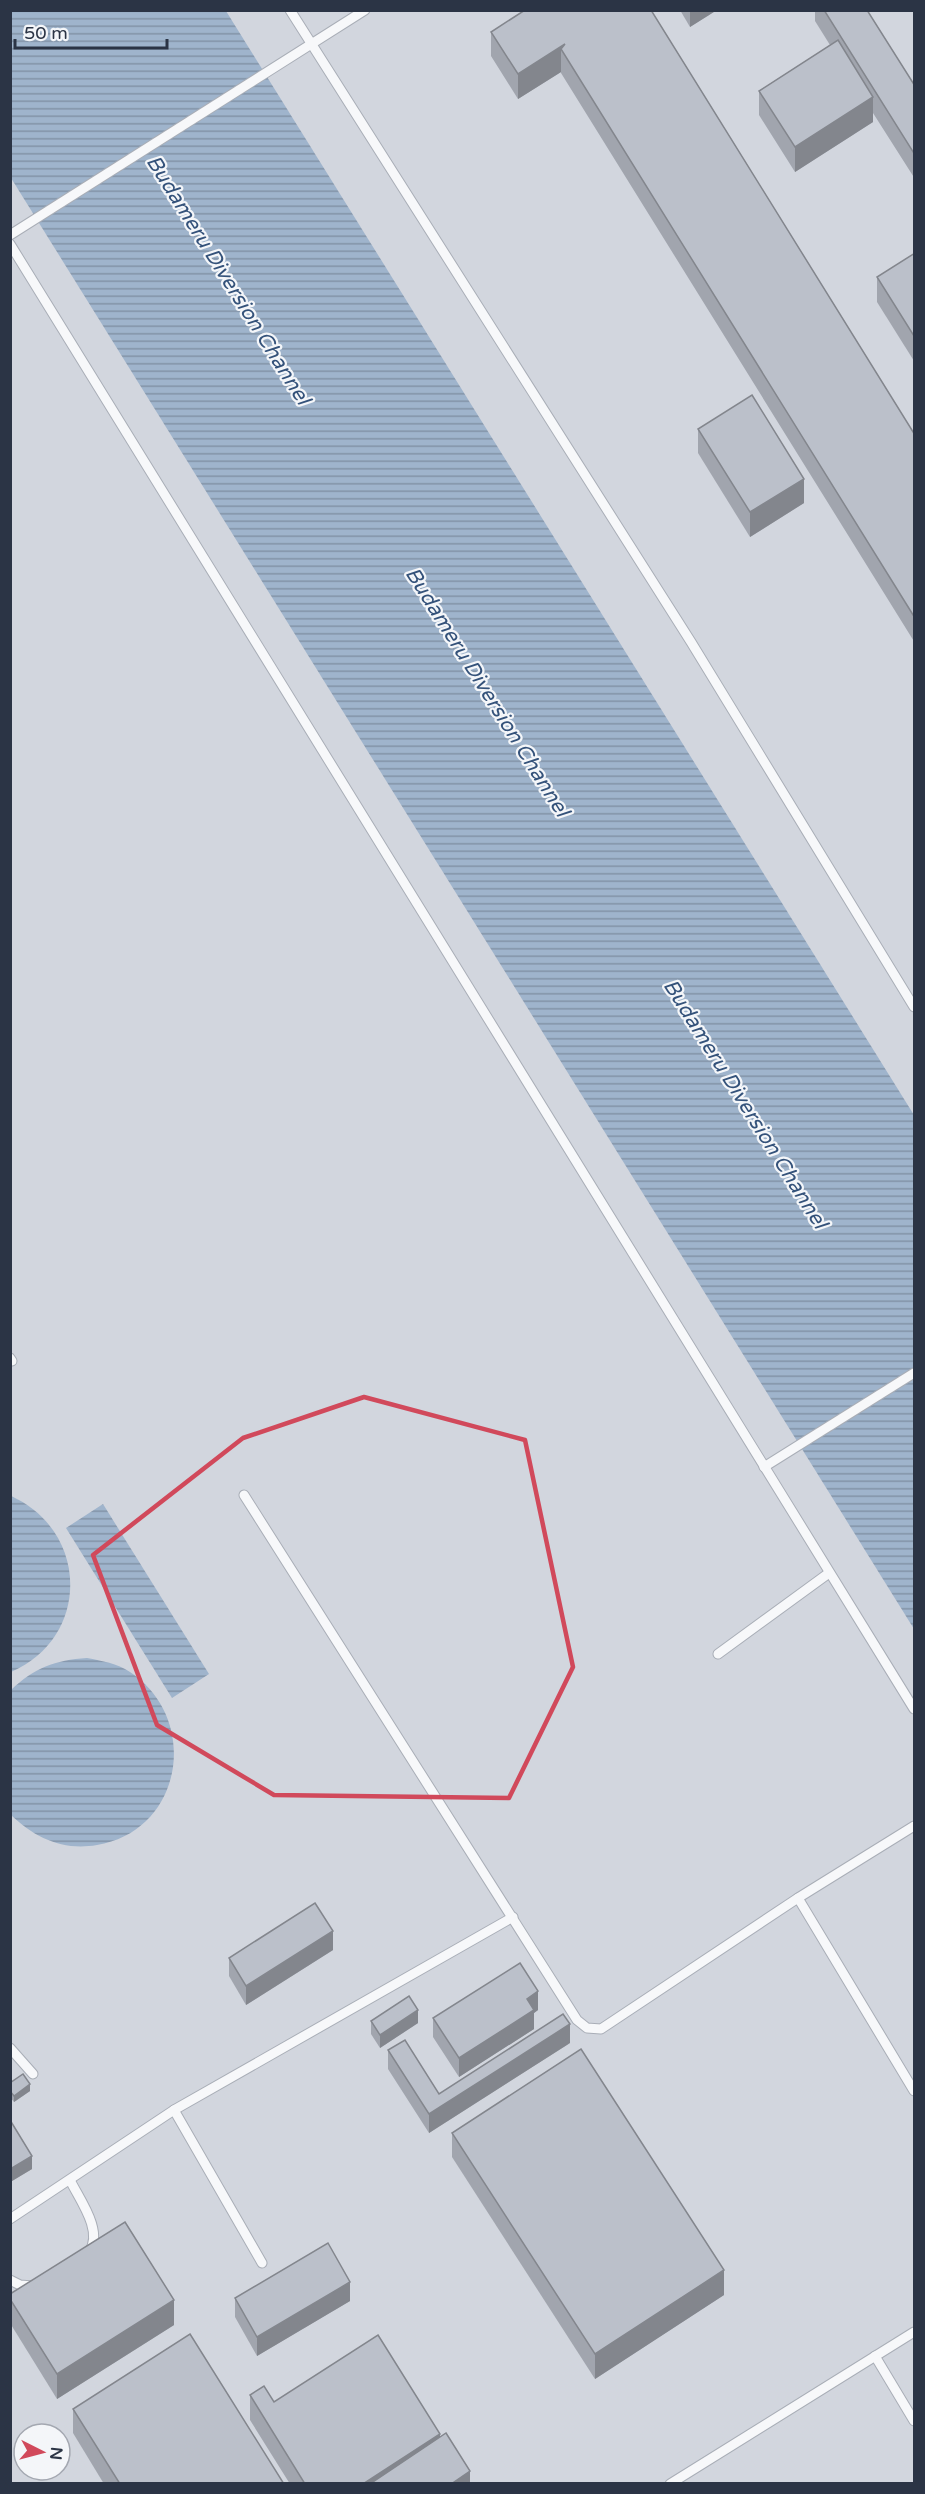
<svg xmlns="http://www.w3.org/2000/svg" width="925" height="2494" viewBox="0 0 925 2494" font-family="'Varela Round',sans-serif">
	<defs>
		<pattern id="water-rules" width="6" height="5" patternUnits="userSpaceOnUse" patternTransform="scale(1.5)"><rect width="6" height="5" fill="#9fb4cc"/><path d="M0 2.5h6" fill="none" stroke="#8293a7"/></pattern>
	</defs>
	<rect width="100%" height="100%" fill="#e4e7ec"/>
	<path fill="#d2d6de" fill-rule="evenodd" d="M11 11H914V2483L11 2484ZM24 2434H60V2470H24Z"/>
	<g fill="url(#water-rules)">
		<path d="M11 11H226L914 1115V1629L11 178Z"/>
		<path d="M11 1496C89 1531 91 1637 11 1672Z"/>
		<path d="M103 1504 209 1674 172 1698 66 1528Z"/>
		<path d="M87 1658C102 1661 117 1663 130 1672 201 1719 183 1831 97 1845 63 1851 35 1838 11 1815V1690C34 1668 55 1660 87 1658Z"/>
	</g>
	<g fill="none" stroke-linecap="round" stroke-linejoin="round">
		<defs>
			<g id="lane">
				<path d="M290 10 691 642 914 1007"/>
				<path d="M10 235 365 10"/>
				<path d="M10 244 914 1709"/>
				<path d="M10 1358 12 1361"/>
				<path d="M764 1467 914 1373"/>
				<path d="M244 1495 577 2020 587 2028 601 2029 798 1898 914 1826"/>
				<path d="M718 1654 829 1573"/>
				<path d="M798 1898 914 2091"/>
				<path d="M10 2048 33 2074"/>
				<path d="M174 2110 262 2263"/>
				<path d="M70 2180C79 2199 104 2231 89 2252"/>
				<path d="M10 2219 174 2110 513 1917"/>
				<path d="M10 2280 20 2285 33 2286"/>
				<path d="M875 2356 914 2421"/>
				<path d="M670 2484 914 2332"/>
			</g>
		</defs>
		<use href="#lane" stroke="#a9aeb7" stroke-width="11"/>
		<use href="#lane" stroke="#f7f8fa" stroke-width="9"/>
	</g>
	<g fill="#a1a5ae">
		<path d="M680 10H717L690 27Z"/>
		<path d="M815 10H867L915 86V179L873 113V122L795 172 759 115V91L830 45 815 21Z"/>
		<path d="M653 13 915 435V643L561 73V72L518 99 491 56V32Z"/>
		<path d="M915 253 914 361 877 302V277Z"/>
		<path d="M698 429 804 503 750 537 698 453Z"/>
		<path d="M333 1950 246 2005 229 1976V1958Z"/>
		<path d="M538 2010 534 2013V2029L459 2077 433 2037V2018Z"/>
		<path d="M371 2021 418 2023 380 2048 371 2034Z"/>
		<path d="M570 2043 429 2133 388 2069V2050L439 2094Z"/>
		<path d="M10 2083 30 2091 14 2102 10 2097Z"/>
		<path d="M10 2120 32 2169 12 2181 10 2178Z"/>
		<path d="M452 2133 724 2295 595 2379 452 2157Z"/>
		<path d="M10 2294 174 2325 57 2399 10 2323Z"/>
		<path d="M235 2298 350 2301 257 2356 235 2317Z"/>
		<path d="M250 2395 274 2402 440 2437 470 2484H290L250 2420Z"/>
		<path d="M73 2409 284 2484H104L73 2433Z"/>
	</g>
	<g fill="#83868d">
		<path d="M690 10H717L690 27Z"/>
		<path d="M565 44 561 49V72L518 99V74Z"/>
		<path d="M873 97V122L795 172V147Z"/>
		<path d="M915 336V360L914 361V336Z"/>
		<path d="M804 479V503L750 537V512Z"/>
		<path d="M333 1931V1950L246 2005V1986Z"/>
		<path d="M538 1991V2010L534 2013V2029L459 2077V2058L527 1999Z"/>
		<path d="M418 2010V2023L380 2048V2035Z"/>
		<path d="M570 2024V2043L429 2133V2114Z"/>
		<path d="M30 2084V2091L14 2102V2096Z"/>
		<path d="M32 2156V2169L12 2181V2168Z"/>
		<path d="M724 2270V2295L595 2379V2354Z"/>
		<path d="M350 2282V2301L257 2356V2337Z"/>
		<path d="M174 2300V2325L57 2399V2374Z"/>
		<path d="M440 2434V2459L402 2484H363Z"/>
		<path d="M470 2471V2484H451Z"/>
	</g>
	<g fill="#bbc0ca" stroke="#83868d" stroke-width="1.5">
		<path d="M525 10H651L915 435V618L561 49 565 44 518 74 491 32Z"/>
		<path d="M824 10H867L915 86V155Z"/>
		<path d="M838 40 873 97 795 147 759 91Z"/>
		<path d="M915 253V336H914L877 277Z"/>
		<path d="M752 395 804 479 750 512 698 429Z"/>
		<path d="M315 1903 333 1931 246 1986 229 1958Z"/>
		<path d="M520 1963 538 1991 527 1999 534 2010 459 2058 433 2018Z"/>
		<path d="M409 1996 418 2010 380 2035 371 2021Z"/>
		<path d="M563 2014 570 2024 429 2114 388 2050 405 2040 439 2094Z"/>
		<path d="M581 2049 724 2270 595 2354 452 2133Z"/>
		<path d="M23 2074 30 2084 14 2096 10 2091V2083Z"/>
		<path d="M10 2120 32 2156 12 2168 10 2166Z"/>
		<path d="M125 2222 174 2300 57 2374 10 2299V2294Z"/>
		<path d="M328 2243 350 2282 257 2337 235 2298Z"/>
		<path d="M190 2334 284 2484H120L73 2409Z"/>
		<path d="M378 2335 440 2434 363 2484H305L250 2395 264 2386 274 2402Z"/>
		<path d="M446 2433 470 2471 451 2484H370Z"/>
	</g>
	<path fill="none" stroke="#d1495b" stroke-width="4.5" stroke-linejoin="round" d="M364 1397 525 1440 573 1667 509 1798 274 1795 157 1725 93 1555 243 1438Z"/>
	<g text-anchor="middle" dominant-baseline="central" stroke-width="4.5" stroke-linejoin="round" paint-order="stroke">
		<g font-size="21" font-style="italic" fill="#34527a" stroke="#f4f6f9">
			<text transform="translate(228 280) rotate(58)">Budameru Diversion Channel</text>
			<text transform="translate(487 692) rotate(58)">Budameru Diversion Channel</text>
			<text transform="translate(745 1104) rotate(58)">Budameru Diversion Channel</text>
		</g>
	</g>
	<rect width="925" height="2494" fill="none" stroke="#2b3445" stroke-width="24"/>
	<g transform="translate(42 2452) rotate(96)"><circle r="28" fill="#f4f6f9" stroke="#a4a8b1" stroke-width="1.5"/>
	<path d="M0-4.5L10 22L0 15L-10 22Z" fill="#d1495b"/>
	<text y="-9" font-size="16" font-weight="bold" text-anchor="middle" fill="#2b3445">N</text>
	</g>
	<path d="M15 39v9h152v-9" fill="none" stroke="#2b3445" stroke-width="3"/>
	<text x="24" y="39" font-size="18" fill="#2b3445" stroke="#f4f6f9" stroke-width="4.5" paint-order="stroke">50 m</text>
</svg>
